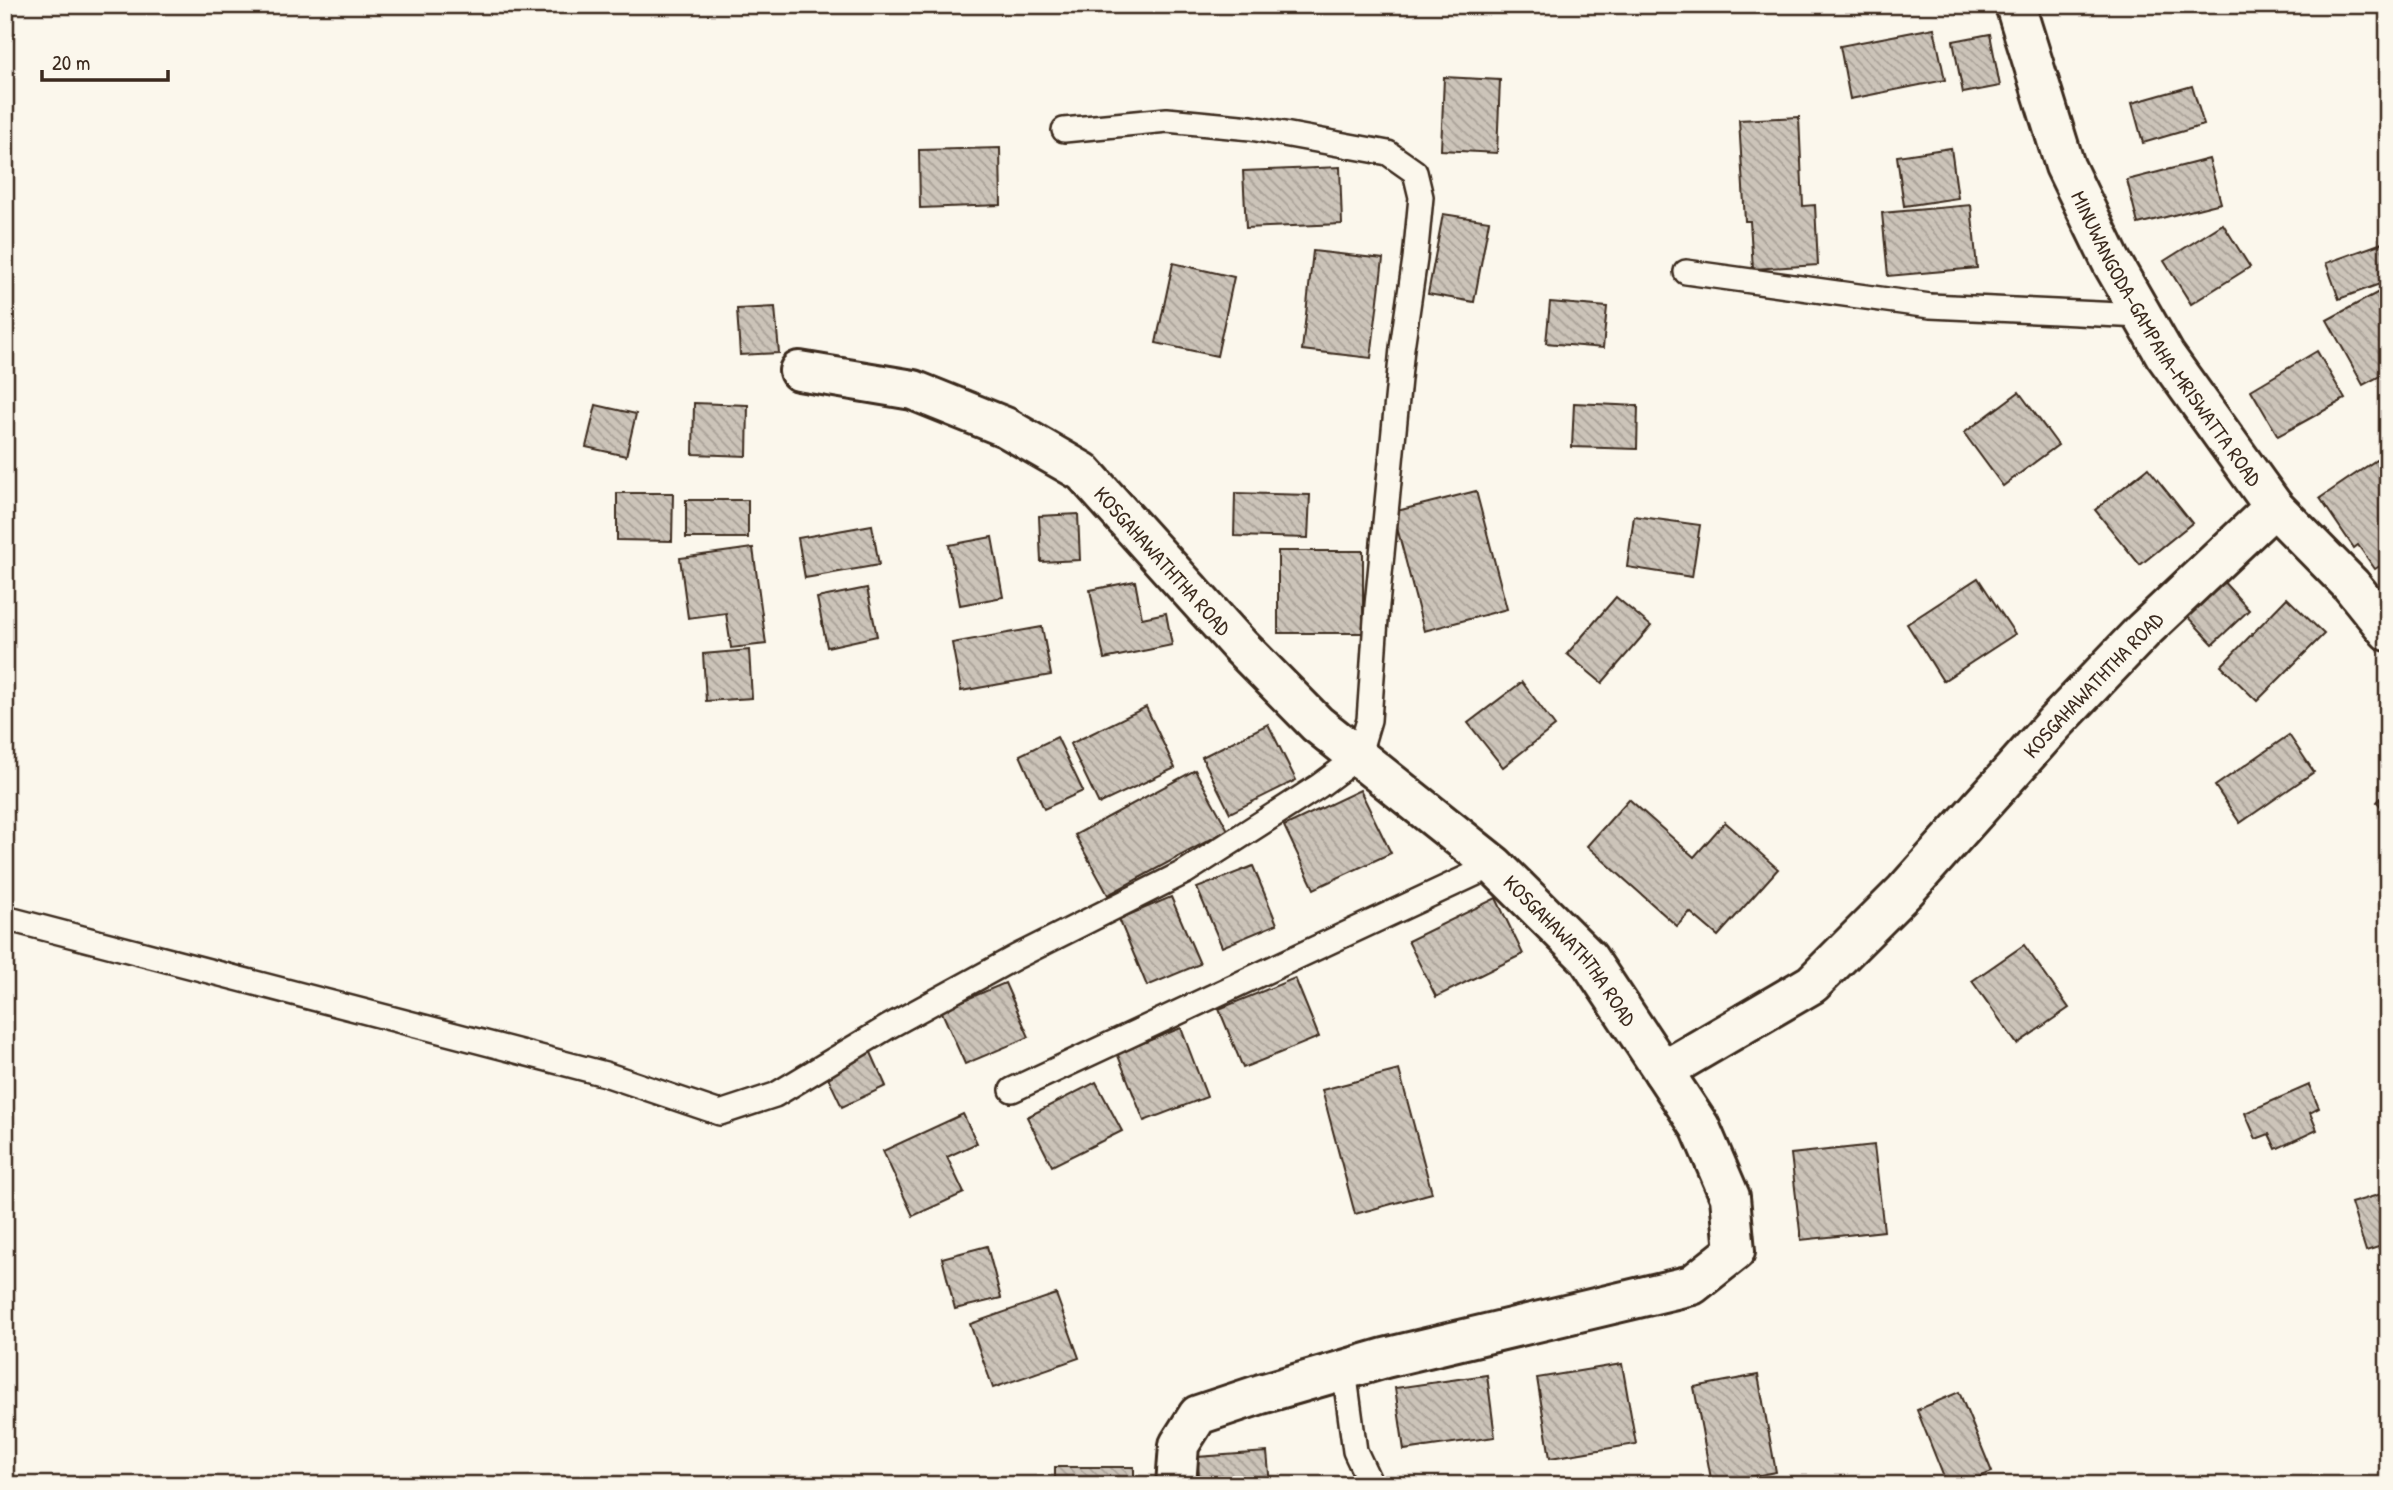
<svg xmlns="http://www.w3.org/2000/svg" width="2393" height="1490" viewBox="0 0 2393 1490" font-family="'Patrick Hand',sans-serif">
	<defs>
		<pattern id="building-back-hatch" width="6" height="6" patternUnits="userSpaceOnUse" patternTransform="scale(1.75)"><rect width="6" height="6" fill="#ccc4b9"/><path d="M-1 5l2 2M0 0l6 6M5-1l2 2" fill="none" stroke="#a79f96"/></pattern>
	</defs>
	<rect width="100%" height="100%" fill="#fbf7ec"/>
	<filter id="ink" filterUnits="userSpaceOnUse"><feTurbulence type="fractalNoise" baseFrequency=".0143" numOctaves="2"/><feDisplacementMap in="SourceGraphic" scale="14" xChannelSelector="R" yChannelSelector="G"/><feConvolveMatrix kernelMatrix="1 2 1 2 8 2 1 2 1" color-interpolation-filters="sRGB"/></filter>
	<g filter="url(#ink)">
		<g fill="url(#building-back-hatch)" stroke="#3b2a1e" stroke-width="2">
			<path d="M1934 28 1945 80 1850 99 1840 46Z"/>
			<path d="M1990 34 2000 86 1963 93 1953 41Z"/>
			<path d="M1444 77 1500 80 1497 153 1441 150Z"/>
			<path d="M2192 86 2204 125 2143 143 2132 103Z"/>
			<path d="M1799 117 1803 206 1815 205 1818 265 1753 269 1750 221H1745L1739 120Z"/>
			<path d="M1000 148 1001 205 920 208 919 150Z"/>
			<path d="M1951 148 1958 198 1904 206 1897 156Z"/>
			<path d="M2209 159 2221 203 2138 224 2127 180Z"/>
			<path d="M1340 167 1342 224 1246 228 1243 171Z"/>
			<path d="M1971 205 1977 268 1888 276 1882 213Z"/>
			<path d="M1443 214 1489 221 1474 302 1428 294Z"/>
			<path d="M2223 224 2250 267 2191 304 2164 261Z"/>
			<path d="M2388 241V281L2339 299 2326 263Z"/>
			<path d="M1313 251 1383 259 1371 358 1302 350Z"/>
			<path d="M1173 263 1234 277 1217 356 1156 343Z"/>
			<path d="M2388 287V372L2363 385 2327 320Z"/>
			<path d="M1550 302 1607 307 1603 348 1546 343Z"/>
			<path d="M775 307 779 353 740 355 737 309Z"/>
			<path d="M2317 351 2345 399 2278 436 2251 390Z"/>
			<path d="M2019 392 2058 445 2003 486 1964 433Z"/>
			<path d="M694 403 748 405 747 456 693 454Z"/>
			<path d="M1574 403 1638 406 1637 449 1572 447Z"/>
			<path d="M596 405 636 414 626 456 586 447Z"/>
			<path d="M2388 452V561L2375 569 2358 545 2354 548 2320 498Z"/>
			<path d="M2148 468 2192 523 2140 565 2095 510Z"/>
			<path d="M1476 491 1507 609 1424 631 1393 512Z"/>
			<path d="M617 493H673L672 541 617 540Z"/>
			<path d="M1235 493 1310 495 1308 538 1234 536Z"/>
			<rect x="686" y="500" width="62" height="38"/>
			<path d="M1078 514 1080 560 1041 562 1039 516Z"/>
			<path d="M1634 516 1700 525 1692 577 1627 567Z"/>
			<path d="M872 525 879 565 805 578 798 538Z"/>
			<path d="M992 537 1003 597 960 605 949 545Z"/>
			<path d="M753 548 766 644 731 648 726 613 688 618 680 558Z"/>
			<rect x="1278" y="551" width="85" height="82"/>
			<path d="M1978 578 2015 634 1943 681 1907 624Z"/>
			<path d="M2221 579 2249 610 2213 644 2184 613Z"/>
			<path d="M1135 581 1142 618 1166 613 1172 645 1104 659 1090 590Z"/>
			<path d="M867 588 877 636 827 647 817 598Z"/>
			<path d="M1616 597 1651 626 1602 683 1567 654Z"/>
			<path d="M2287 598 2324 634 2257 701 2221 666Z"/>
			<path d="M1042 627 1051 675 961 691 952 643Z"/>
			<path d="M749 650 752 698 706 701 703 654Z"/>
			<path d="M1522 682 1555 726 1503 767 1468 723Z"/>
			<path d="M1146 707 1175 768 1099 804 1070 744Z"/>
			<path d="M1268 724 1296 780 1230 813 1202 757Z"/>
			<path d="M2289 735 2314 772 2240 823 2215 786Z"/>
			<path d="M1057 737 1083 791 1044 809 1020 755Z"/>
			<path d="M1195 770 1228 830 1108 895 1075 835Z"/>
			<path d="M1360 790 1391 853 1314 889 1284 826Z"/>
			<path d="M2388 791V814L2377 802Z"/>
			<path d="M1629 799 1694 857 1725 822 1778 869 1718 936 1690 912 1677 926 1587 846Z"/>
			<path d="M1253 866 1277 924 1222 947 1197 888Z"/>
			<path d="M1171 897 1200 964 1147 986 1119 919Z"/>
			<path d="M1496 898 1523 954 1436 997 1408 941Z"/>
			<path d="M2024 945 2069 1008 2017 1044 1972 981Z"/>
			<path d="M1295 978 1319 1037 1243 1068 1219 1009Z"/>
			<path d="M1005 983 1029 1037 965 1064 941 1010Z"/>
			<path d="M1181 1028 1207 1097 1144 1121 1117 1053Z"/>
			<path d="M869 1048 886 1086 842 1107 824 1069Z"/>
			<path d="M1399 1070 1432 1193 1355 1214 1322 1090Z"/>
			<path d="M1096 1082 1122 1131 1052 1166 1027 1117Z"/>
			<path d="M2309 1085 2319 1108 2310 1113 2317 1130 2276 1149 2269 1134 2256 1139 2245 1113Z"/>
			<path d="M963 1114 977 1143 947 1157 964 1193 913 1216 883 1151Z"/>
			<path d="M1874 1145 1884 1231 1801 1240 1791 1154Z"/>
			<path d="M2388 1192V1244L2366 1251 2351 1203Z"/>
			<path d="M987 1246 1001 1298 955 1309 942 1258Z"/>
			<path d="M1056 1294 1079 1358 993 1388 970 1324Z"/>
			<path d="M1622 1364 1636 1444 1550 1458 1537 1378Z"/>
			<path d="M1487 1375 1495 1437 1404 1450 1395 1388Z"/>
			<path d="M1758 1375 1776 1472 1712 1484 1694 1387Z"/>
			<path d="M1959 1392 1992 1472 1960 1485H1947L1917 1410Z"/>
			<path d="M1267 1452 1270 1485H1200L1197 1457Z"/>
			<rect x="1055" y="1467" width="79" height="18"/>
		</g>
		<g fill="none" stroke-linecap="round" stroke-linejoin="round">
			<defs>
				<g id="service">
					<path d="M1686 272 1930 306 2142 316"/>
					<path d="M5 918 605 1074 720 1113 775 1095 888 1027 1016 957 1185 872 1319 786 1358 757 1369 720 1377 605 1402 348 1415 259 1421 197 1415 172 1388 153 1251 128 1167 120 1064 130"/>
					<path d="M1012 1090 1494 865"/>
					<path d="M1344 1370 1355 1451 1371 1485"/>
				</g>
				<g id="minor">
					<path id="s1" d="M799 371 913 390 1005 427 1083 472 1239 645 1317 724 1494 865 1588 958 1663 1071 1812 984 1905 891 2054 724 2143 631 2274 507"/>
					<path d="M1176 1485 1179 1445 1198 1415 1261 1394 1385 1358 1692 1285 1735 1251 1730 1197 1700 1127 1663 1071"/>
				</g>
				<g id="primary">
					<path id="s2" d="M2015 5 2065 166 2111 261 2165 355 2274 507 2351 585 2388 631"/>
				</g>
			</defs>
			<use href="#service" stroke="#3b2a1e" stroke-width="28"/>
			<use href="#minor" stroke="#3b2a1e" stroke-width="44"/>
			<use href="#primary" stroke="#3b2a1e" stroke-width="44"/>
			<use href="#service" stroke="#fbf7ec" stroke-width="23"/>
			<use href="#minor" stroke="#fbf7ec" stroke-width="38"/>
			<use href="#primary" stroke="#fbf7ec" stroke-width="38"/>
		</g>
	</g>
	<g text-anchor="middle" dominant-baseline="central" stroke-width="6" stroke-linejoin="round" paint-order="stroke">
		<g font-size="21" fill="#3b2a1e" stroke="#fbf7ec">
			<text stroke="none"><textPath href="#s2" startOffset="369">MINUWANGODA-GAMPAHA-MRISWATTA ROAD</textPath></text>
			<text stroke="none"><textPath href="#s1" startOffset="424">KOSGAHAWATHTHA ROAD</textPath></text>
			<text stroke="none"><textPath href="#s1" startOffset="1726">KOSGAHAWATHTHA ROAD</textPath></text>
			<text stroke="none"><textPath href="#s1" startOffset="990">KOSGAHAWATHTHA ROAD</textPath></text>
		</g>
	</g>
	<rect width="2393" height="1490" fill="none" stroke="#fbf7ec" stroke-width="28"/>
	<rect x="14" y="14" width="2365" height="1462" fill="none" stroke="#3b2a1e" stroke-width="2.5" filter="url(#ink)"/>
	<path d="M42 70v10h126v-10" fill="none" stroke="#3b2a1e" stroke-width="3.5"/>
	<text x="52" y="70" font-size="21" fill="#3b2a1e" stroke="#fbf7ec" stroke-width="5" paint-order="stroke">20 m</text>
</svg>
